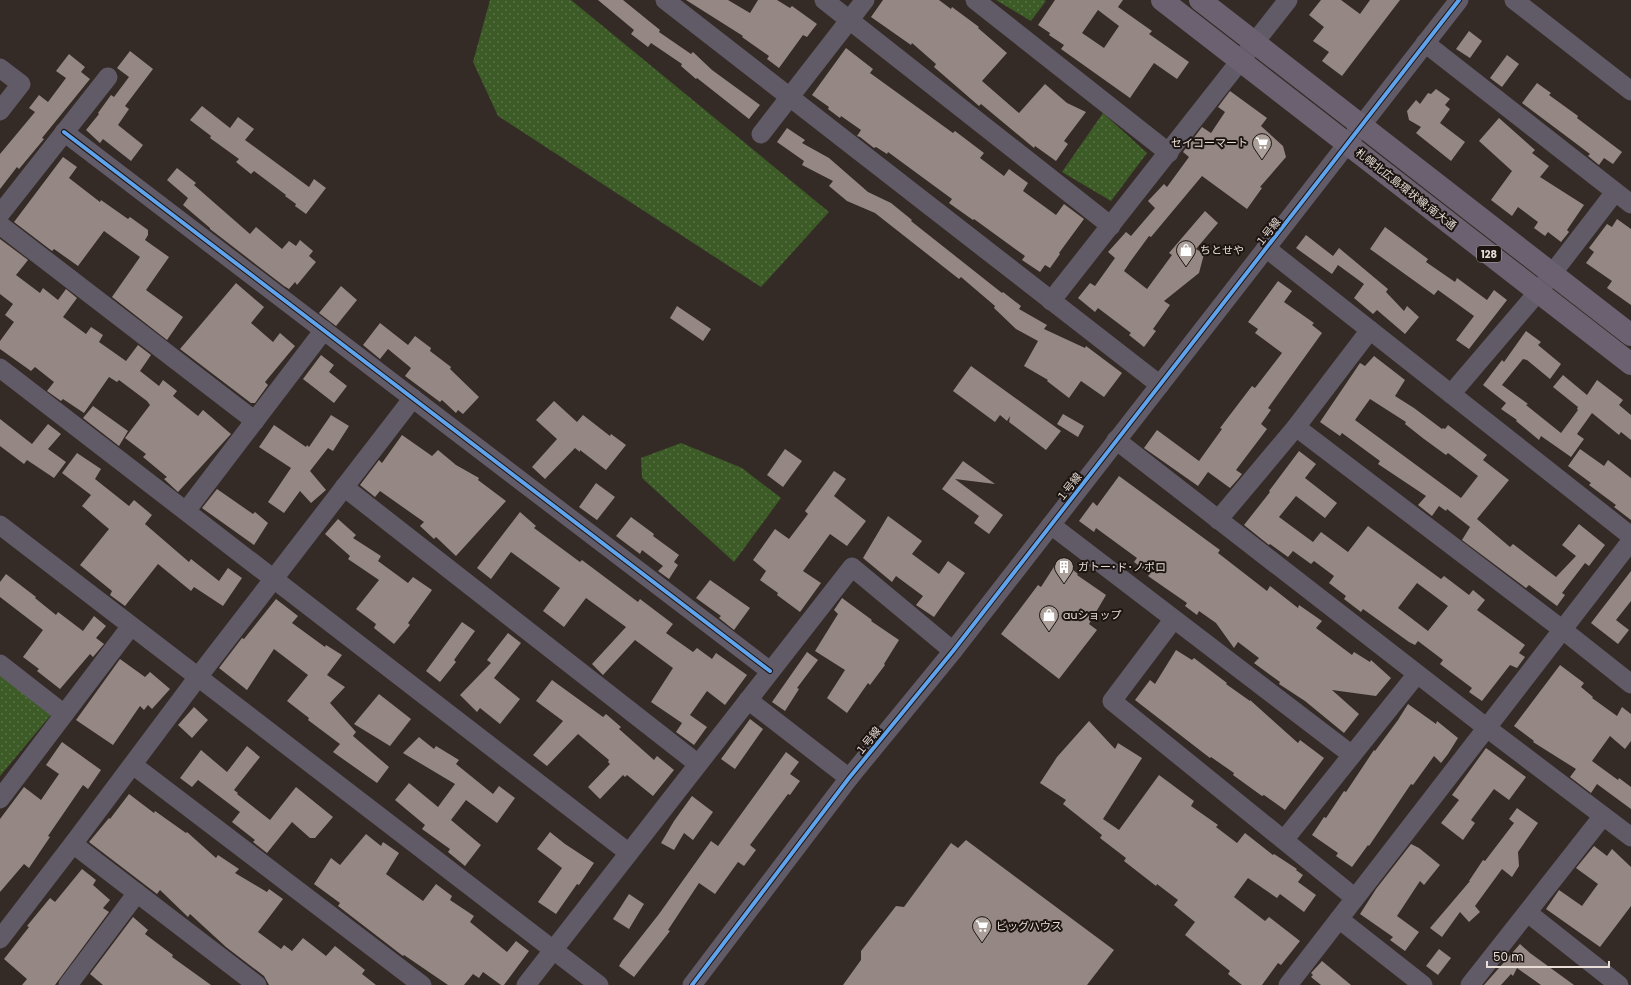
<svg xmlns="http://www.w3.org/2000/svg" width="1631" height="985" viewBox="0 0 1631 985" font-family="Poppins,'Noto Sans JP',sans-serif">
	<defs>
		<pattern id="green-dots" width="8" height="8" patternUnits="userSpaceOnUse"><rect width="8" height="8" fill="#3c5b26"/><path d="M2 2h.1M6 6h.1" fill="none" stroke="#587245" stroke-width="1.8" stroke-linecap="round"/></pattern>
	</defs>
	<rect width="100%" height="100%" fill="#342b26"/>
	<g fill="url(#green-dots)">
		<path d="M490 0H571L829 212 761 287 498 116 473 62Z"/>
		<path d="M996 0H1044L1046 1 1031 21Z"/>
		<path d="M1103 113 1147 153 1111 201 1062 172Z"/>
		<path d="M681 443 742 468 781 498 734 562 642 478 641 458Z"/>
		<path d="M0 673 51 715 0 776Z"/>
	</g>
	<g fill="#958784" fill-rule="evenodd">
		<path d="M598 0H623L660 30 659 32 691 54 693 52 712 70 760 105 749 119 697 78 696 79 681 66 682 64 651 43 648 47 631 34 634 30Z"/>
		<path d="M686 0H728L750 13 758 0H777L790 8 792 6 817 24 807 37 803 35 779 68 767 59 769 56 749 42 742 37 743 36Z"/>
		<path d="M883 0H939L951 9 952 7 979 27 978 28 1007 53 982 81 1019 113 1045 84 1067 103 1086 112 1064 141 1068 144 1056 161 1035 146 1034 148 981 104 979 106 934 67 936 64 912 43 911 45 871 17Z"/>
		<path d="M1055 0H1123L1118 7 1152 31 1149 34 1189 62 1177 79 1154 63 1130 98 1061 49 1064 45 1049 35 1050 33 1038 25ZM1098 10 1119 26 1104 48 1082 33Z"/>
		<path d="M1321 0H1341L1360 14 1370 0H1400L1342 76 1322 61 1329 52 1313 41 1324 27 1309 15Z"/>
		<path d="M1469 31 1482 41 1470 58 1456 49Z"/>
		<path d="M846 48 873 69 870 73 953 133 955 131 984 153 980 158 1004 176 1009 169 1028 183 1023 191 1056 215 1064 204 1084 219 1059 253 1060 254 1050 268 1045 265 1040 272 1022 260 1025 256 974 219 973 220 956 208 949 203 952 199 888 152 887 154 876 147 874 148 860 137 857 136 861 130 841 116 840 118 828 109 829 107 812 95Z"/>
		<path d="M130 51 153 69 125 106 129 109 118 125 143 145 131 161 103 139 100 143 86 130 99 114 98 113 111 95 114 97 129 77 117 68Z"/>
		<path d="M69 54 85 67 81 72 90 79 42 138 44 139 19 169 17 167 0 189V154L35 112 29 108 39 95 48 102 66 78 56 71Z"/>
		<path d="M1507 55 1519 64 1502 87 1490 78Z"/>
		<path d="M1537 83 1551 93 1549 95 1578 116 1577 118 1622 152 1613 164 1604 158 1599 165 1588 156 1590 154 1522 103Z"/>
		<path d="M1436 89 1450 99 1445 105 1450 109 1440 123 1465 142 1451 161 1416 133 1421 127 1409 120 1407 111 1416 100 1420 104 1428 93 1431 94Z"/>
		<path d="M1230 91 1267 118 1261 126 1283 146 1286 157 1260 187 1262 188 1247 209 1202 176 1151 237 1149 236 1130 262 1124 271 1147 289 1172 255 1169 253 1205 211 1218 223 1196 249 1204 254 1199 273 1164 301 1170 305 1153 329 1156 331 1144 347 1129 335 1131 333 1098 308 1095 312 1078 298 1090 283 1095 286 1115 258 1108 252 1126 232 1131 236 1155 208 1148 201 1164 184 1167 187 1189 157 1183 152 1202 127 1211 133 1225 112 1218 107Z"/>
		<path d="M202 106 230 128 238 117 254 129 245 140 309 187 314 179 326 188 306 214 295 206 296 204 285 196 286 195 254 171 251 174 236 162 239 159 210 138 211 136 190 120Z"/>
		<path d="M1499 118 1535 150 1532 153 1549 166 1540 177 1584 205 1567 230 1569 232 1561 242 1548 232 1545 236 1534 228 1538 222 1518 207 1512 216 1491 200 1512 171 1479 141Z"/>
		<path d="M787 128 805 140 802 143 829 158 868 192 891 203 912 220 911 221 1002 293 1003 292 1021 306 1019 309 1047 325 1044 329 1085 348 1086 346 1122 373 1104 397 1081 381 1069 398 1047 381 1048 380 1024 366 1038 341 1016 329 994 308 995 306 961 277 959 279 875 213 847 201 829 186 833 181 802 165 804 161 777 142Z"/>
		<path d="M63 157 77 167 69 178 100 202 101 200 128 219 130 217 148 230V235L145 240 169 257 146 290 183 317 167 340 112 297 140 257 104 231 78 266 54 249 52 251 14 222Z"/>
		<path d="M177 168 196 183 194 185 250 234 256 227 282 249 289 241 296 246 300 240 313 251 309 256 316 262 297 285 295 282 289 289 284 286 210 229V228L183 205 188 198 167 180Z"/>
		<path d="M1617 219 1631 229V305L1607 288 1612 281 1586 263 1594 252 1589 248 1607 224 1612 227Z"/>
		<path d="M1385 227 1428 259 1426 262 1455 282 1457 278 1487 300 1494 290 1507 300 1469 349 1456 340 1474 316 1438 290 1434 295 1370 249Z"/>
		<path d="M1306 235 1333 256 1339 248 1388 289 1386 292 1404 311 1407 306 1419 317 1405 334 1377 310 1373 314 1354 298 1364 284 1338 265 1332 274 1296 248Z"/>
		<path d="M0 239 28 260 16 275 40 293 43 288 58 300 66 289 77 298 63 317 86 334 91 327 103 335 99 342 126 361 138 345 151 355 140 371 159 386 163 380 177 391 173 396 198 416 203 410 231 434 178 492 164 479 167 477 143 457 146 454 125 438 150 405 147 401 119 380 117 382 109 377 84 413 63 399 61 401 47 391 54 382 35 367 31 371 0 349V341L14 322 5 315 13 304 0 294Z"/>
		<path d="M1278 281 1292 291 1284 302 1314 323 1312 325 1322 333 1268 408 1271 410 1261 424 1267 429 1236 470 1242 474 1238 479 1230 488 1208 472 1198 486 1144 448 1157 430 1199 461 1222 429 1220 428 1239 403 1252 386 1255 388 1282 353 1255 333 1258 329 1248 322Z"/>
		<path d="M236 283 264 307 251 323 273 342 280 333 295 346 265 382 268 385 255 403H251L180 349Z"/>
		<path d="M341 286 357 300 336 326 319 313Z"/>
		<path d="M677 306 711 329 703 341 670 318Z"/>
		<path d="M380 323 408 345 415 336 431 348 430 351 451 367 450 369 479 397 463 414 458 410 456 413 442 400 440 402 405 376 411 368 388 349 380 359 363 345Z"/>
		<path d="M1526 331 1541 342 1538 345 1561 364 1550 379 1527 360 1523 359 1502 385 1528 404 1526 405 1561 433 1578 410 1577 409 1578 407 1553 387 1563 375 1587 395 1597 380 1623 400 1619 405 1631 415V440L1621 432 1619 435 1592 413 1577 434 1584 439 1571 457 1541 436 1539 440 1516 421 1517 420 1501 409 1506 403 1483 385 1502 360 1504 362Z"/>
		<path d="M321 355 334 365 329 372 347 386 334 403 303 379Z"/>
		<path d="M1374 356 1405 380 1395 396 1414 408 1442 429 1443 428 1445 429 1448 425 1487 455 1483 460 1509 480 1477 519 1510 547 1513 544 1556 577 1576 556 1562 545 1579 524 1605 545 1589 566 1585 563 1562 593 1565 595 1557 606 1529 585 1526 588 1462 540 1470 527 1447 509 1446 511 1439 506 1432 516 1418 505 1426 496 1378 464 1380 461 1342 433 1340 436 1320 422 1360 363 1365 366ZM1370 399 1406 422 1405 424 1424 439 1446 455 1448 453 1478 476 1461 498 1355 420Z"/>
		<path d="M971 366 1061 431 1046 450 1009 422 1010 416 1007 421 1000 415 995 422 953 391Z"/>
		<path d="M554 401 577 422 583 415 610 436 611 434 626 445 606 470 580 450V452L575 448 545 479 532 467 557 439 536 420Z"/>
		<path d="M93 406 128 431 119 446 83 418Z"/>
		<path d="M1063 414 1084 426 1078 437 1057 424Z"/>
		<path d="M331 415 349 426 333 451 328 448 310 471 326 490 311 503 300 491 284 513 268 502 291 468 259 447 274 425 306 447 307 445 309 447Z"/>
		<path d="M0 419 32 444 48 424 61 434 48 449 66 462 54 478 27 460 24 464 0 446Z"/>
		<path d="M402 435 432 456 438 450 456 465 479 478 478 480 506 501 456 556 436 537 434 539 420 526 424 522 380 491 375 497 360 485 379 460 382 463Z"/>
		<path d="M785 449 802 461 783 487 767 475Z"/>
		<path d="M1580 449 1604 466 1608 460 1631 478V520L1614 507 1616 505 1589 485 1591 483 1568 466Z"/>
		<path d="M1299 451 1316 464 1305 478 1337 503 1325 518 1296 496 1279 517 1313 542 1321 532 1348 552 1368 526 1441 579 1444 576 1469 595 1473 590 1485 600 1477 610 1525 645 1519 653 1525 657 1517 668 1510 665 1482 701 1469 692 1472 688 1440 664 1443 660 1418 641 1415 645 1409 642 1363 609 1361 612 1344 599 1346 596 1329 583 1334 576 1314 561 1311 564 1293 551 1288 557 1270 544 1269 545 1244 525 1270 492 1269 491ZM1417 583 1448 606 1428 631 1398 608Z"/>
		<path d="M77 453 101 469 95 479 129 506 134 500 152 515 145 524 189 562 191 559 219 581 228 568 242 578 223 606 194 587 191 591 158 564 125 606 110 595 112 591 80 565 109 529 82 506 91 495 62 473Z"/>
		<path d="M963 461 995 484 955 479 1003 515 989 534 974 523 979 516 942 489Z"/>
		<path d="M834 471 846 479 834 496 866 521 847 546 830 534 803 571 821 583 800 612 777 595 778 593 760 580 766 571 753 560 775 529 789 539 808 514 805 511Z"/>
		<path d="M1119 476 1220 550 1218 553 1267 591 1270 586 1298 608 1299 605 1322 621 1316 628 1352 655 1354 652 1370 662 1371 660 1391 678 1376 696 1332 690 1359 714 1344 733 1305 701 1279 684 1280 682 1254 663 1259 658 1238 642 1234 648 1216 623 1199 611 1197 615 1185 606 1187 603 1148 576 1150 574 1134 562 1137 558 1096 528 1094 532 1079 521 1093 502 1097 506Z"/>
		<path d="M596 483 615 497 597 520 579 507Z"/>
		<path d="M217 489 253 514 255 512 268 523 254 545 202 508Z"/>
		<path d="M520 512 536 526 534 528 580 562 582 560 638 602 640 599 673 624 666 633 693 652 697 648 712 659 716 653 747 675 725 705 707 691 690 715 707 727 694 745 676 732 682 723 651 702 673 668 635 640 603 675 592 664 626 627 586 598 564 627 543 611 560 588 511 552 491 579 477 568Z"/>
		<path d="M888 516 922 541 912 554 939 574 948 561 965 573 934 617 916 605 923 596 896 576 892 582 863 558Z"/>
		<path d="M631 517 654 534 653 536 679 555 674 562 678 565 669 579 658 571 663 566 642 550 640 554 616 536Z"/>
		<path d="M338 519 356 535 353 538 381 556 378 561 408 583 413 577 432 590 408 623 410 625 394 644 374 628 376 624 356 609 379 580 348 559 350 556 325 534Z"/>
		<path d="M1059 559 1078 574 1077 575 1106 595 1089 624 1097 630 1059 679 1001 634 1038 585 1041 587Z"/>
		<path d="M1631 571V601L1616 620 1629 630 1618 644 1591 623Z"/>
		<path d="M6 574 36 597 35 598 56 615 58 612 83 631 94 616 106 626 96 638 104 644 93 657 90 654 60 689 37 671 39 669 23 657 43 630 0 597V582Z"/>
		<path d="M710 580 750 608 734 630 719 618 721 616 696 598Z"/>
		<path d="M842 598 872 620 871 621 899 640 884 664 885 665 870 685 868 683 847 713 827 698 845 670 815 651 838 614 834 610Z"/>
		<path d="M276 599 298 616 292 623 325 647 326 645 342 655 327 675 345 687 330 703 356 732 353 736 389 767 377 783 333 752 340 744 308 720 309 718 287 701 308 675 274 649 247 690 219 668 242 638 244 639Z"/>
		<path d="M462 622 475 631 454 660 456 662 440 682 426 671Z"/>
		<path d="M508 633 521 643 494 678 520 699 500 724 480 708 477 712 460 695 491 663 487 660Z"/>
		<path d="M1176 650 1192 660 1194 658 1227 683 1226 684 1250 701V700L1298 743 1300 740 1324 758 1285 810 1264 795 1262 796 1233 775 1234 773 1211 757 1210 758 1135 700 1150 680 1155 684Z"/>
		<path d="M807 652 818 660 797 688 799 689 785 711 772 702Z"/>
		<path d="M120 659 145 677 150 672 170 689 152 709 148 705 144 710 140 706 113 745 76 720Z"/>
		<path d="M1560 665 1584 683 1581 687 1593 697 1592 698 1617 716 1622 707 1631 714V741L1625 749 1610 736 1592 761 1618 780 1619 778 1631 787V809L1597 784 1591 793 1570 777 1576 769 1533 742 1534 741 1514 726Z"/>
		<path d="M552 680 603 717 606 714 621 727 619 729 654 760 657 756 674 770 653 796 627 775 625 777 623 775 600 799 588 787 610 764 608 762 609 760 578 734 547 766 533 755 563 721 536 701Z"/>
		<path d="M379 694 411 719 390 746 354 724Z"/>
		<path d="M1408 704 1436 724 1437 721 1458 738 1448 754 1441 763 1434 756 1413 785 1411 784 1369 846 1368 845 1352 867 1336 856 1338 853 1312 835 1324 817 1326 818 1344 791 1346 792 1374 750 1375 751 1398 720Z"/>
		<path d="M194 707 208 720 192 738 178 725Z"/>
		<path d="M750 719 763 729 735 769 721 759Z"/>
		<path d="M1089 721 1115 749 1118 743 1142 758 1103 819 1119 830 1159 775 1194 801 1191 806 1218 825 1216 827 1237 843 1245 833 1273 855 1274 854 1297 869 1296 870 1303 875 1298 882 1316 895 1304 912 1280 894 1277 898 1248 878 1234 897 1265 921 1269 917 1300 941 1281 965 1278 963 1262 985H1242L1228 974 1230 971 1185 935 1195 922 1174 905 1178 900 1157 884 1156 886 1124 861 1126 858 1100 838 1102 835 1063 804 1066 800 1040 783 1057 757Z"/>
		<path d="M419 737 434 749 436 746 459 760 456 764 493 794 499 786 515 798 497 823 466 800 451 820 481 845 465 866 448 852 450 849 422 829 425 825 395 800 409 783 438 807 455 784 403 753Z"/>
		<path d="M62 742 101 770 88 789 83 785 48 836 50 837 29 868 24 864 0 892V819L24 787 41 800 59 774 46 765Z"/>
		<path d="M247 746 260 757 234 790 238 793 237 794 270 820 296 787 333 817 315 838H310L292 822 267 853 253 842 255 840 232 822 240 812 198 780 192 787 180 778 201 750 227 772Z"/>
		<path d="M1486 748 1526 777 1509 800 1494 789 1471 820 1475 823 1463 840 1441 823 1459 800 1452 795Z"/>
		<path d="M786 752 799 762 790 774 800 781 790 795 788 794 750 845 756 850 744 866 738 862 715 894 699 883 668 930 670 931 634 977 619 966 622 961 659 914 711 841 718 846Z"/>
		<path d="M129 794 154 813 155 811 186 833 187 832 216 858 218 855 239 869 235 873 267 892 269 889 283 899 258 932 281 949 284 945 292 951 303 938 326 956 335 946 365 970 362 974 376 985H269L264 976 226 947 190 914 188 917 160 890 157 894 89 842 109 818 110 819Z"/>
		<path d="M692 796 713 812 693 840 684 833 674 850 661 843 674 821Z"/>
		<path d="M1517 808 1538 823 1518 852 1519 866 1512 877 1502 869 1475 906 1480 912 1469 922 1460 912 1442 937 1430 928 1470 881H1469L1483 860 1485 861 1514 823 1509 819Z"/>
		<path d="M550 832 565 844 594 863 579 885 577 884 556 914 538 902 562 868 537 849Z"/>
		<path d="M366 834 381 846 383 842 399 853 386 874 423 901 436 884 452 896 450 900 474 916 470 922 507 952 516 941 529 951 504 985H501L483 972 479 978 473 974 464 985H448L404 955 403 956 338 906 340 903 314 884 331 858 340 865Z"/>
		<path d="M966 840 1114 950 1087 985H843L861 960V951L896 906 904 907 951 843 958 848Z"/>
		<path d="M1411 844 1419 848 1440 865 1424 885 1420 881 1397 916 1419 932 1405 951 1390 940 1393 937 1360 914 1376 889Z"/>
		<path d="M1594 846 1607 856 1612 849 1631 867V906L1600 947 1546 909 1559 890 1582 906 1598 884 1576 868Z"/>
		<path d="M82 869 96 880 93 885 110 900 103 908 109 912 55 985H22L27 979 4 959 29 927 27 926 50 898 55 902Z"/>
		<path d="M629 894 644 904 629 929 613 919Z"/>
		<path d="M133 917 148 930 145 934 173 955 172 957 211 985H103L90 974Z"/>
		<path d="M1520 944 1530 953 1574 985H1541L1517 968 1513 976 1511 974 1501 985H1484Z"/>
		<path d="M1439 949 1451 958 1438 975 1426 966Z"/>
		<path d="M1322 961 1351 985H1321L1311 977 1313 975 1311 973Z"/>
	</g>
	<g fill="none" stroke-linecap="round" stroke-linejoin="round">
		<g stroke="#615a67" stroke-width="19">
			<path d="M665 0 1160 385"/>
			<path d="M824 0 1111 226"/>
			<path d="M975 0 1169 153"/>
			<path d="M1514 0 1631 91"/>
			<path d="M1425 43 1631 204"/>
			<path d="M0 68 21 84 0 111"/>
			<path d="M64 132 770 671"/>
			<path d="M761 134 865 0"/>
			<path d="M0 214 108 77"/>
			<path d="M0 225 255 421"/>
			<path d="M1266 248 1631 536"/>
			<path d="M1051 301 1288 0"/>
			<path d="M0 368 629 853"/>
			<path d="M1451 394 1538 292 1615 192"/>
			<path d="M1296 427 1563 630 1631 684"/>
			<path d="M1116 440 1487 728 1631 837"/>
			<path d="M344 487 698 764"/>
			<path d="M186 511 324 330"/>
			<path d="M1218 520 1296 427 1370 330"/>
			<path d="M0 525 599 985"/>
			<path d="M1051 525 1352 755"/>
			<path d="M1173 620 1112 701 1355 898"/>
			<path d="M0 664 64 714"/>
			<path d="M748 700 849 778"/>
			<path d="M133 765 422 985"/>
			<path d="M0 799 131 626"/>
			<path d="M1284 840 1417 674"/>
			<path d="M73 844 257 985"/>
			<path d="M1528 913 1619 985"/>
			<path d="M1339 919 1423 985"/>
			<path d="M0 939 73 844 198 677 413 398"/>
			<path d="M68 985 137 893"/>
			<path d="M526 985 852 567 953 651"/>
			<path d="M692 985 849 778 953 651 1459 0"/>
			<path d="M1288 985 1631 541"/>
			<path d="M1470 985 1603 816"/>
		</g>
		<g stroke="#6b6171" stroke-width="22">
			<path d="M1162 0 1631 364"/>
			<path d="M1200 0 1631 335"/>
		</g>
		<defs>
			<g id="cycleway">
				<path d="M64 132 770 671"/>
				<path d="M692 985 849 778 953 651 1459 0"/>
			</g>
		</defs>
		<use href="#cycleway" stroke="#1c1410" stroke-width="6"/>
		<use href="#cycleway" stroke="#60a3ed" stroke-width="4"/>
	</g>
	<defs>
		<symbol id="supermarket-pin" viewBox="-11 -11 22 30"><path d="M0 17L-7.5 6A9.5 9.5 0 1 1 7.5 6Z" fill="#aa9f99" stroke="#1c1410"/><path d="M-6-5.5h2.5l.6 2H6L4.5 2H-2.5L-4.4-4H-6ZM-1.5 3.2a1.3 1.3 0 1 0 .1 0ZM3 3.2a1.3 1.3 0 1 0 .1 0Z" fill="#fff"/></symbol>
		<symbol id="shop-pin" viewBox="-11 -11 22 30"><path d="M0 17L-7.5 6A9.5 9.5 0 1 1 7.5 6Z" fill="#aa9f99" stroke="#1c1410"/><path d="M-5-2.5h2.3a2.7 3.5 0 0 1 5.4 0H5L5.5 6h-11ZM-1.5-2.5h3a1.5 2.3 0 0 0-3 0Z" fill="#fff"/></symbol>
		<symbol id="building-pin" viewBox="-11 -11 22 30"><path d="M0 17L-7.5 6A9.5 9.5 0 1 1 7.5 6Z" fill="#aa9f99" stroke="#1c1410"/><path d="M-4-6H4V6H1V3H-1V6H-4ZM-2.5-4.3h1.7v1.8h-1.7ZM.8-4.3h1.7v1.8H.8ZM-2.5-1h1.7V.8h-1.7ZM.8-1h1.7V.8H.8Z" fill="#fff"/></symbol>
	</defs>
	<g fill-rule="evenodd">
		<use href="#supermarket-pin" x="1251" y="132" width="22" height="30"/>
		<use href="#shop-pin" x="1175" y="239" width="22" height="30"/>
		<use href="#building-pin" x="1053" y="556" width="22" height="30"/>
		<use href="#shop-pin" x="1038" y="604" width="22" height="30"/>
		<use href="#supermarket-pin" x="971" y="915" width="22" height="30"/>
	</g>
	<g text-anchor="middle" dominant-baseline="central" stroke-width="4" stroke-linejoin="round" paint-order="stroke">
		<rect fill="#1c1410" stroke="#aca19b" stroke-width="1" x="1477" y="246" width="24" height="16" rx="3"/>
		<g font-size="10" font-weight="bold" fill="#e9ded7">
			<text x="1489" y="254">128</text>
		</g>
		<g font-size="11" fill="#e9ded7" stroke="#1c1410" text-anchor="start">
			<text x="1248" y="143" text-anchor="end">セイコーマート</text>
			<text x="1200" y="250">ちとせや</text>
			<text x="1078" y="567">ガトー･ド･ノポロ</text>
			<text x="1063" y="615">auショップ</text>
			<text x="996" y="926">ビッグハウス</text>
		</g>
		<g font-size="11" fill="#e9ded7" stroke="#1c1410">
			<text transform="translate(1406 189) rotate(38)">札幌北広島環状線;南大通</text>
			<text transform="translate(1268 232) rotate(-52)">１号線</text>
			<text transform="translate(1069 487) rotate(-52)">１号線</text>
			<text transform="translate(868 741) rotate(-51)">１号線</text>
		</g>
	</g>
	<path d="M1487 961v6h122v-6" fill="none" stroke="#e9ded7" stroke-width="2"/>
	<text x="1493" y="961" font-size="12" fill="#e9ded7" stroke="#1c1410" stroke-width="3" paint-order="stroke">50 m</text>
</svg>
